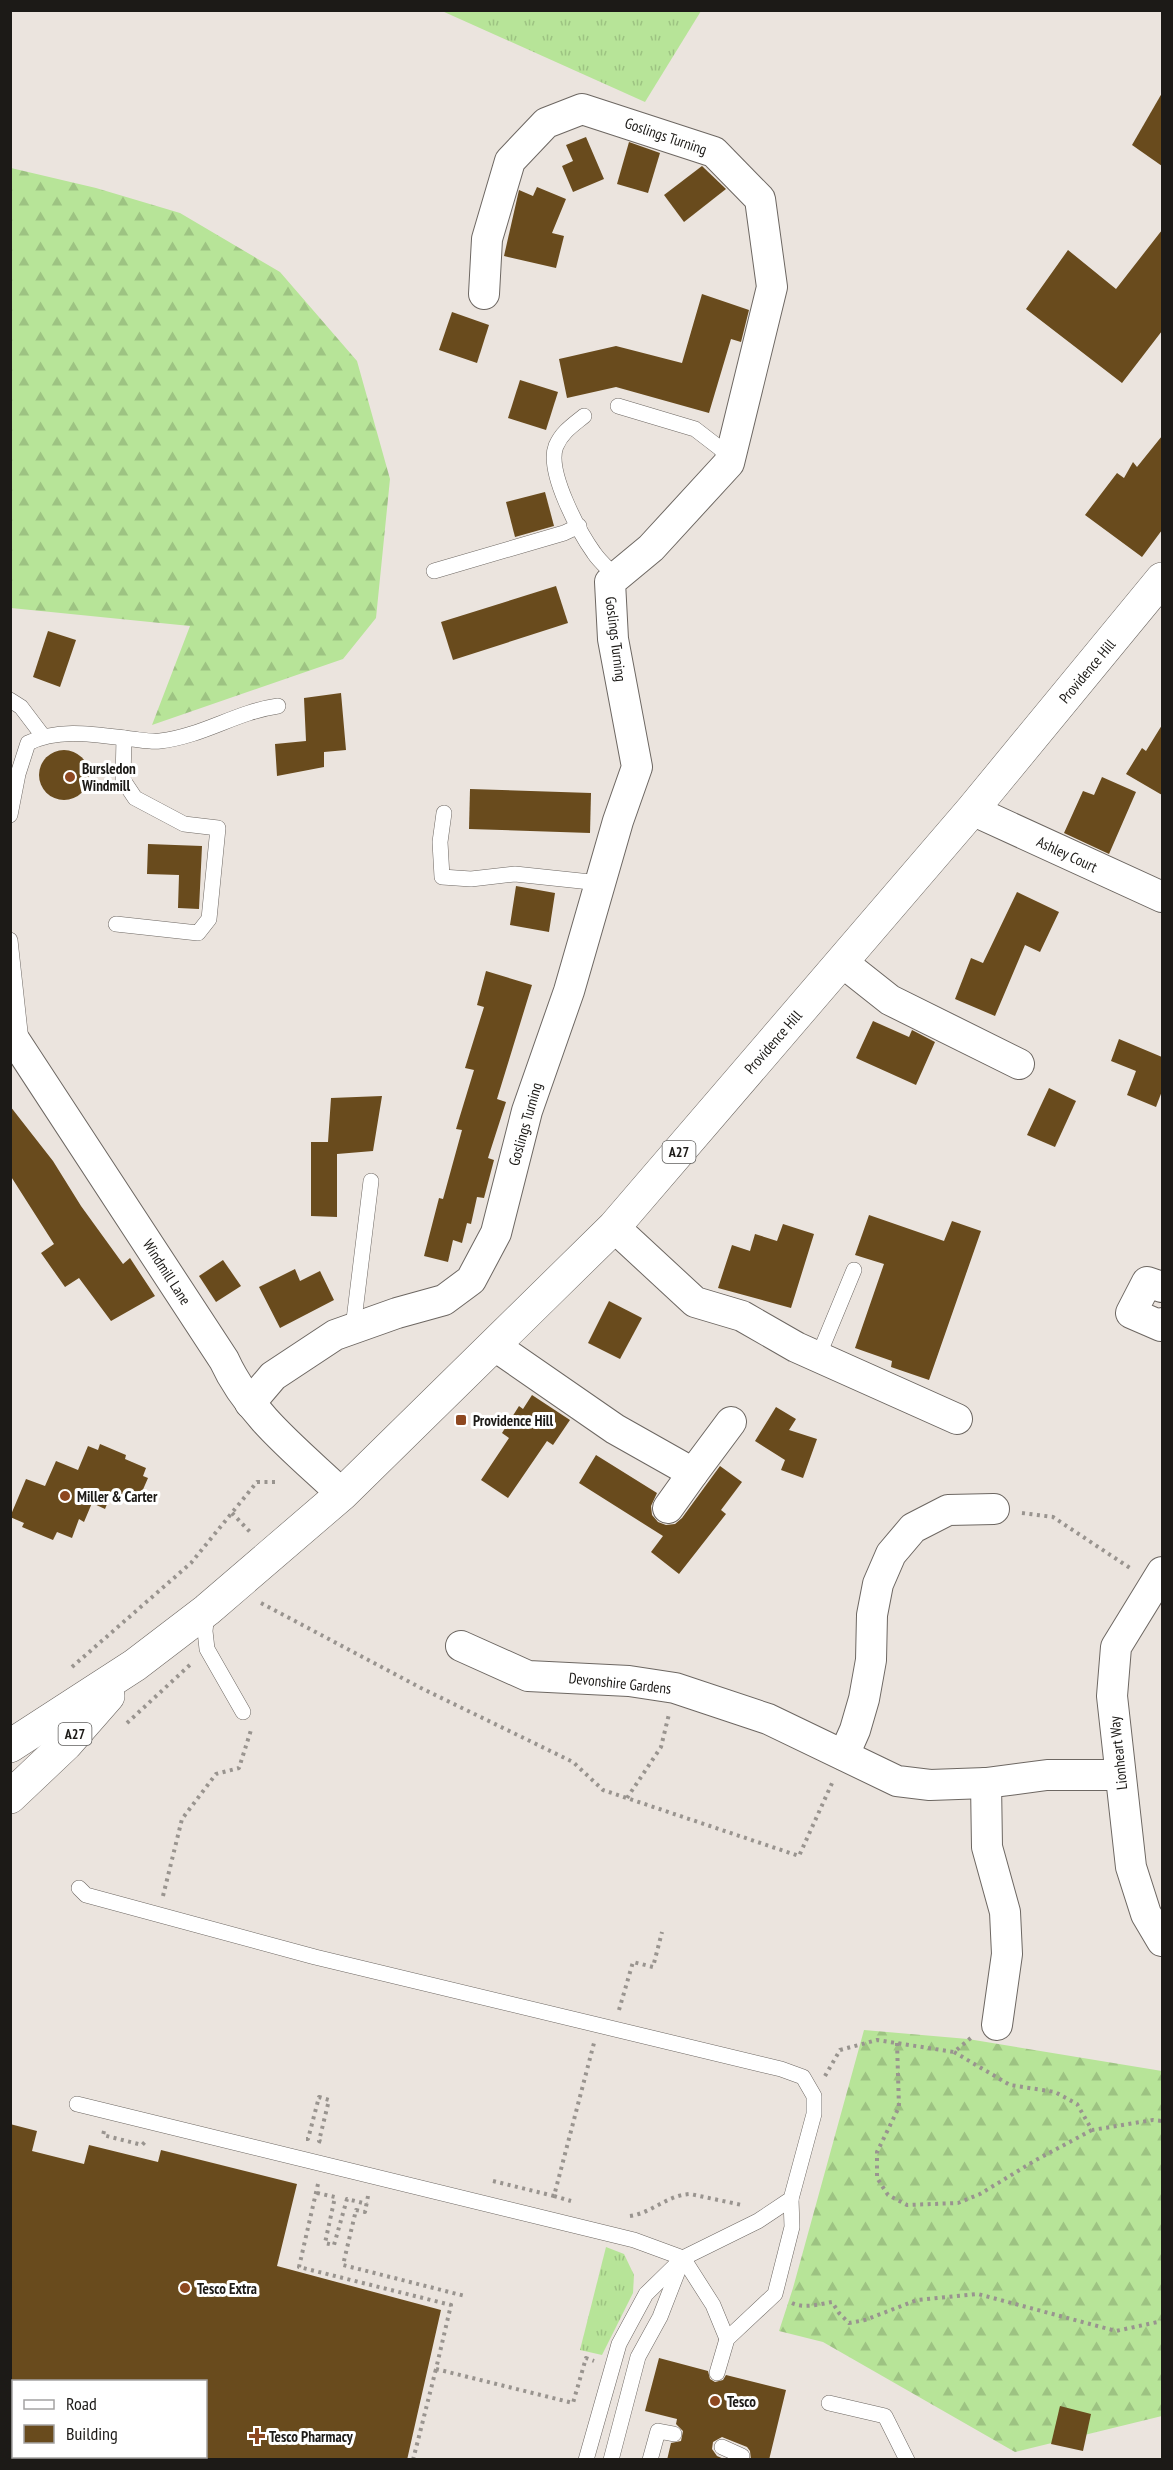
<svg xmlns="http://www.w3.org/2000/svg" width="1173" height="2470" viewBox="0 0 1173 2470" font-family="'PT Sans Narrow',sans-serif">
	<defs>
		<pattern id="grass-tufts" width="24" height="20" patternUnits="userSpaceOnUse" patternTransform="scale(1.5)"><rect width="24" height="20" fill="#b7e498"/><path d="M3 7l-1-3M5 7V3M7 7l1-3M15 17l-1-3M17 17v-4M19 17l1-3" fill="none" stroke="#9dc382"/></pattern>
		<pattern id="forest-firs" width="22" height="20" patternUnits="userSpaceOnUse" patternTransform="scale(1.5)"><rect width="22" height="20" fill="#b7e498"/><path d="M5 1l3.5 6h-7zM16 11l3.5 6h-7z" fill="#9dc382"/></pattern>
	</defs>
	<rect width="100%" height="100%" fill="#ebe4de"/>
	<g fill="url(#grass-tufts)">
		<path d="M442 11H701L645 102Z"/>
		<path d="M606 2247 624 2254 634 2275 633 2293 602 2355 580 2350Z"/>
	</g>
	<g fill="url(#forest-firs)">
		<path d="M11 168 96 188 180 213 280 272 357 361 390 479 376 618 343 659 152 725 190 626 11 608Z"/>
		<path d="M864 2030 968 2039 1162 2071V2416L1015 2452 823 2342 779 2331 793 2288Z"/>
	</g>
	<g fill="#694b1d">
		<path d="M1162 93V166L1132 145Z"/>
		<path d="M586 137 604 179 573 192 562 166 573 161 566 145Z"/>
		<path d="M629 142 660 153 648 193 617 184Z"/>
		<path d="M702 166 726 189 684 222 664 195Z"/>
		<path d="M537 187 566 199 552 233 564 236 556 268 504 256 519 190 533 196Z"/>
		<path d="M1162 230V331L1122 383 1026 309 1068 250 1116 289Z"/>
		<path d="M702 294 749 310 741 342 731 339 709 413 616 387 567 398 559 359 616 346 682 363Z"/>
		<path d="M452 312 489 325 477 363 439 350Z"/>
		<path d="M520 380 558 392 546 430 508 418Z"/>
		<path d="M1162 436V530L1142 557 1085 515 1117 473 1124 478 1133 462 1137 467Z"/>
		<path d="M545 492 554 526 515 537 506 502Z"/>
		<path d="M556 586 568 623 453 660 441 622Z"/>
		<path d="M48 631 76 640 60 687 33 677Z"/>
		<path d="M341 693 346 750 324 752V767L277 776 275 744 306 741 304 698Z"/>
		<path d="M1162 725V795L1126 774 1142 748 1146 751Z"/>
		<circle cx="64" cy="775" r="25"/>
		<path d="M1102 777 1136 792 1109 854 1064 833 1083 791 1094 795Z"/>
		<path d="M470 789 591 793 590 833 469 829Z"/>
		<path d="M148 844 202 846 199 909 178 908 179 875 147 874Z"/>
		<path d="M516 886 555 893 549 932 510 925Z"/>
		<path d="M1017 892 1059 912 1040 952 1025 945 995 1016 955 999 971 958 983 963Z"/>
		<path d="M486 971 532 985 497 1099 506 1102 488 1158 494 1160 484 1198 477 1197 471 1224 467 1223 462 1243 453 1240 448 1262 424 1256 439 1198 443 1199 462 1130 456 1129 474 1070 465 1068 484 1007 477 1005Z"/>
		<path d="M873 1021 909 1037 912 1030 935 1042 916 1085 856 1058Z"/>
		<path d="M1119 1039 1162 1057V1091L1156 1107 1127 1095 1136 1071 1111 1061Z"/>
		<path d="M1049 1088 1076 1101 1055 1147 1027 1135Z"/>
		<path d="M382 1096 373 1151 337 1154V1217L311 1216V1142H328L331 1098Z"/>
		<path d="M10 1106 53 1161 81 1206 123 1264 130 1258 155 1296 111 1321 79 1278 65 1287 41 1253 54 1244 10 1175Z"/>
		<path d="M869 1215 944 1241 952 1221 981 1231 929 1380 891 1367 892 1361 855 1348 884 1264 855 1255Z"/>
		<path d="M783 1224 814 1234 791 1308 718 1288 732 1245 750 1251 755 1234 777 1241Z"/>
		<path d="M223 1260 241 1286 216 1302 199 1276Z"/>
		<path d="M295 1269 300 1281 320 1271 334 1300 280 1328 259 1287Z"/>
		<path d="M609 1301 642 1318 620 1359 588 1343Z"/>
		<path d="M532 1395 570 1420 553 1445 547 1441 508 1498 481 1480 509 1438 502 1433 519 1406 523 1409Z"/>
		<path d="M776 1407 796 1419 789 1430 817 1439 803 1478 781 1470 785 1460 755 1441Z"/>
		<path d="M100 1444 126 1455 125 1459 146 1468 143 1476 148 1478 138 1501 113 1490 105 1509 92 1503 84 1522 79 1519 72 1538 57 1532 53 1540 22 1527 24 1523 10 1517 26 1479 45 1486 56 1461 78 1470 88 1446 98 1450Z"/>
		<path d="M596 1455 657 1493 651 1506 652 1515 658 1522 666 1525 675 1524 682 1518 720 1466 742 1482 721 1510 726 1514 679 1574 651 1552 663 1536 579 1483Z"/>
		<path d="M10 2124 37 2131 32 2151 84 2164 89 2145 158 2162 161 2150 297 2184 277 2266 441 2310 407 2460H206V2382H10Z"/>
		<path d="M659 2358 708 2371 710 2379 715 2382 723 2380 726 2375 786 2390 769 2460H751L750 2451 747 2447 722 2437 713 2442 712 2449 717 2456 726 2460H667L671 2443 681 2441 683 2431 676 2424 677 2419 645 2411Z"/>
		<path d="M1060 2406 1091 2414 1083 2451 1051 2444Z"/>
	</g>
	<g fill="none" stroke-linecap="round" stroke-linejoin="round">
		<defs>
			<g id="lane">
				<path d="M618 406 695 429 730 456"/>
				<path d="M584 416C573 425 562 432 556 446 546 471 579 532 594 553 600 562 609 569 616 577"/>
				<path d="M434 571 564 533 579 526"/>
				<path d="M10 700 21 707 43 736"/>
				<path d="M444 813 440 842 442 877 471 879 515 874 600 883"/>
				<path d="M10 815 18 774 28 743C60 727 98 735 132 739 141 740 151 742 160 741 203 736 236 712 278 706"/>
				<path d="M116 924 198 933 209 919 218 828 184 824 135 798 123 780 124 738"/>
				<path d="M10 940 21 1041"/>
				<path d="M353 1328 371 1181"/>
				<path d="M818 1357 854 1270"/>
				<path d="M207 1613 205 1631 207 1649 243 1712"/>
				<path d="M79 1888 86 1895 315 1957 781 2069 803 2077 814 2096V2114L791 2199 758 2221 683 2258 646 2294 619 2344 586 2460"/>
				<path d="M77 2104 634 2240 683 2258 713 2305 727 2339"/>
				<path d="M717 2373 727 2339 775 2294 792 2227 791 2199"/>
				<path d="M829 2403 885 2416 907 2460"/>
				<path d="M722 2447 742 2456 740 2460"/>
				<path d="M611 2460 638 2357 660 2317 681 2263"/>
				<path d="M650 2460 658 2431 674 2434"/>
			</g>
			<g id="street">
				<path d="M972 810 1162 897"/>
				<path d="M842 962 890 1000 1019 1064"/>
				<path d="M10 1033 224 1360C249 1415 299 1453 342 1494"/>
				<path d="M614 1227 695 1302 742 1316 796 1347 957 1419"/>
				<path d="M1162 1287 1147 1282 1131 1313 1161 1326 1162 1323"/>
				<path d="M495 1346 615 1429 693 1473 731 1422"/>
				<path d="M250 1403 273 1376 335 1335 397 1313 444 1300 471 1280 496 1233 527 1111 569 991 618 821 637 767 613 639 610 582 651 548 729 463 772 287 760 199 714 152 582 109 546 123 510 161 487 239 484 294"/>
				<path d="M668 1508 693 1473"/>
				<path d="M1162 1572 1116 1647 1112 1696 1131 1867 1146 1914 1162 1941"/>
				<path d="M461 1646 528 1676 629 1681 675 1688 768 1719 897 1781 930 1785 986 1783 1047 1775H1120"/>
				<path d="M844 1755 855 1730 864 1699 871 1660 872 1615 878 1584 891 1554 913 1528 948 1510 994 1509"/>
				<path d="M986 1783 987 1847 1005 1912 1007 1954 997 2025"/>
			</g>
			<g id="primary">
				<path d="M10 1746 135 1665 207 1610 342 1494 614 1227 972 810 1162 579"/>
				<path d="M10 1797 66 1744 108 1696"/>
			</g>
		</defs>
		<use href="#lane" stroke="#6d6762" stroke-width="16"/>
		<use href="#street" stroke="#6d6762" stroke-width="32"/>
		<use href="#primary" stroke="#6d6762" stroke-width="34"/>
		<g stroke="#99948f" stroke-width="4" stroke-dasharray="3 4.5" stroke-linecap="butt">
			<path d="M232 1513 252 1534"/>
			<path d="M1022 1513 1053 1517 1133 1570"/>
			<path d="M261 1603 421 1688 573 1762 603 1790 799 1856 833 1781"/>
			<path d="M72 1667 191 1563 257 1482H279"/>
			<path d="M127 1723 192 1663"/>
			<path d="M627 1798 661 1747 669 1714"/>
			<path d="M163 1896 182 1819 216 1774 239 1768 251 1730"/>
			<path d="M619 2010 633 1962 653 1967 662 1932"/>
			<path d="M897 2043 899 2107 877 2152V2178L888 2195 907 2205 958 2203 980 2194 1036 2160 1092 2130"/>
			<path d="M954 2052 1010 2085 1055 2092 1077 2104 1092 2130 1153 2120 1162 2121"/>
			<path d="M825 2076 840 2050 877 2040 954 2052 972 2037"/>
			<path d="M104 2131 103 2135 142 2145 146 2141"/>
			<path d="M306 2139H308L319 2097 329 2100 319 2141 322 2142"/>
			<path d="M493 2181 554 2196 594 2043"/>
			<path d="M318 2184 299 2267 451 2305 436 2369 573 2403 586 2358 594 2361"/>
			<path d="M317 2193 335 2197 325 2243 334 2245 347 2199 367 2204"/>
			<path d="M368 2196 365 2212 356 2210 343 2265 465 2296"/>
			<path d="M554 2196 571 2201"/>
			<path d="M630 2216C652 2213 667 2195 690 2194L742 2205"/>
			<path d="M792 2303C804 2309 820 2304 832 2302L839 2313 849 2323 865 2320 917 2300 978 2294 1116 2331 1162 2321"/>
			<path d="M413 2460 436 2369"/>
		</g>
		<use href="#lane" stroke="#fff" stroke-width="15"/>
		<use href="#street" stroke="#fff" stroke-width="30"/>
		<use href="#primary" stroke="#fff" stroke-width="33"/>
	</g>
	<g fill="#8e4820" stroke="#fff" stroke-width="2">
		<circle cx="70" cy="777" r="6"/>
		<rect x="455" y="1414" width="12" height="12" rx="3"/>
		<circle cx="65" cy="1496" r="6"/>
		<circle cx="185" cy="2288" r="6"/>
		<circle cx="715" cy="2401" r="6"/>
		<path d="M254 2427h6v6h6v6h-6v6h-6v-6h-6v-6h6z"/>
	</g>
	<g text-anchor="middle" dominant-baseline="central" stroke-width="6" stroke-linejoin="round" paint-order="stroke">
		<g fill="#fff" stroke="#605f5d" stroke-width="1.5">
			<rect x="662.5" y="1141" width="33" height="22" rx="4.5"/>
			<rect x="58.5" y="1723" width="33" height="22" rx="4.5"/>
		</g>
		<g font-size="14" font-weight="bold" fill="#1c1a17">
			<text x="679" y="1152">A27</text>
			<text x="75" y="1734">A27</text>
		</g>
		<g font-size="15" fill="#1c1a17" stroke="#fff">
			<text transform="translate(666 136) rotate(19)">Goslings Turning</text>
			<text transform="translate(616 639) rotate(83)">Goslings Turning</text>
			<text transform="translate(1087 671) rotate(-50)">Providence Hill</text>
			<text transform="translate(1067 854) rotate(25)">Ashley Court</text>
			<text transform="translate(773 1042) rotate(-49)">Providence Hill</text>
			<text transform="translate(525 1124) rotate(-74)">Goslings Turning</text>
			<text transform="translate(167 1272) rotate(57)">Windmill Lane</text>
			<text transform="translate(620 1683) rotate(6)">Devonshire Gardens</text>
			<text transform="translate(1118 1753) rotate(-96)">Lionheart Way</text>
		</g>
		<g font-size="15" font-weight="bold" fill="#1c1a17" stroke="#fff" text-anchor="start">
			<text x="82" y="768">Bursledon<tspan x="82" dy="17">Windmill</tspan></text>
			<text x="473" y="1420">Providence Hill</text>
			<text x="77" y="1496">Miller &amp; Carter</text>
			<text x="197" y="2288">Tesco Extra</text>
			<text x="727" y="2401">Tesco</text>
			<text x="269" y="2436">Tesco Pharmacy</text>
		</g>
	</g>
	<rect width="1173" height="2470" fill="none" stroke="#1c1a17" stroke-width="24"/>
	<rect x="12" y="2380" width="195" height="78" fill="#ffffff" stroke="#a4a3a2" stroke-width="1.5"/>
	<rect x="24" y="2400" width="30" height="9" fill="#ffffff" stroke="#a4a3a2" stroke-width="1.5"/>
	<text x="66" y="2410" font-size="18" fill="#1c1a17">Road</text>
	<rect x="24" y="2425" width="30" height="18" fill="#694b1d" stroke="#a4a3a2" stroke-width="1.5"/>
	<text x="66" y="2440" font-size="18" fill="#1c1a17">Building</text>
</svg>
